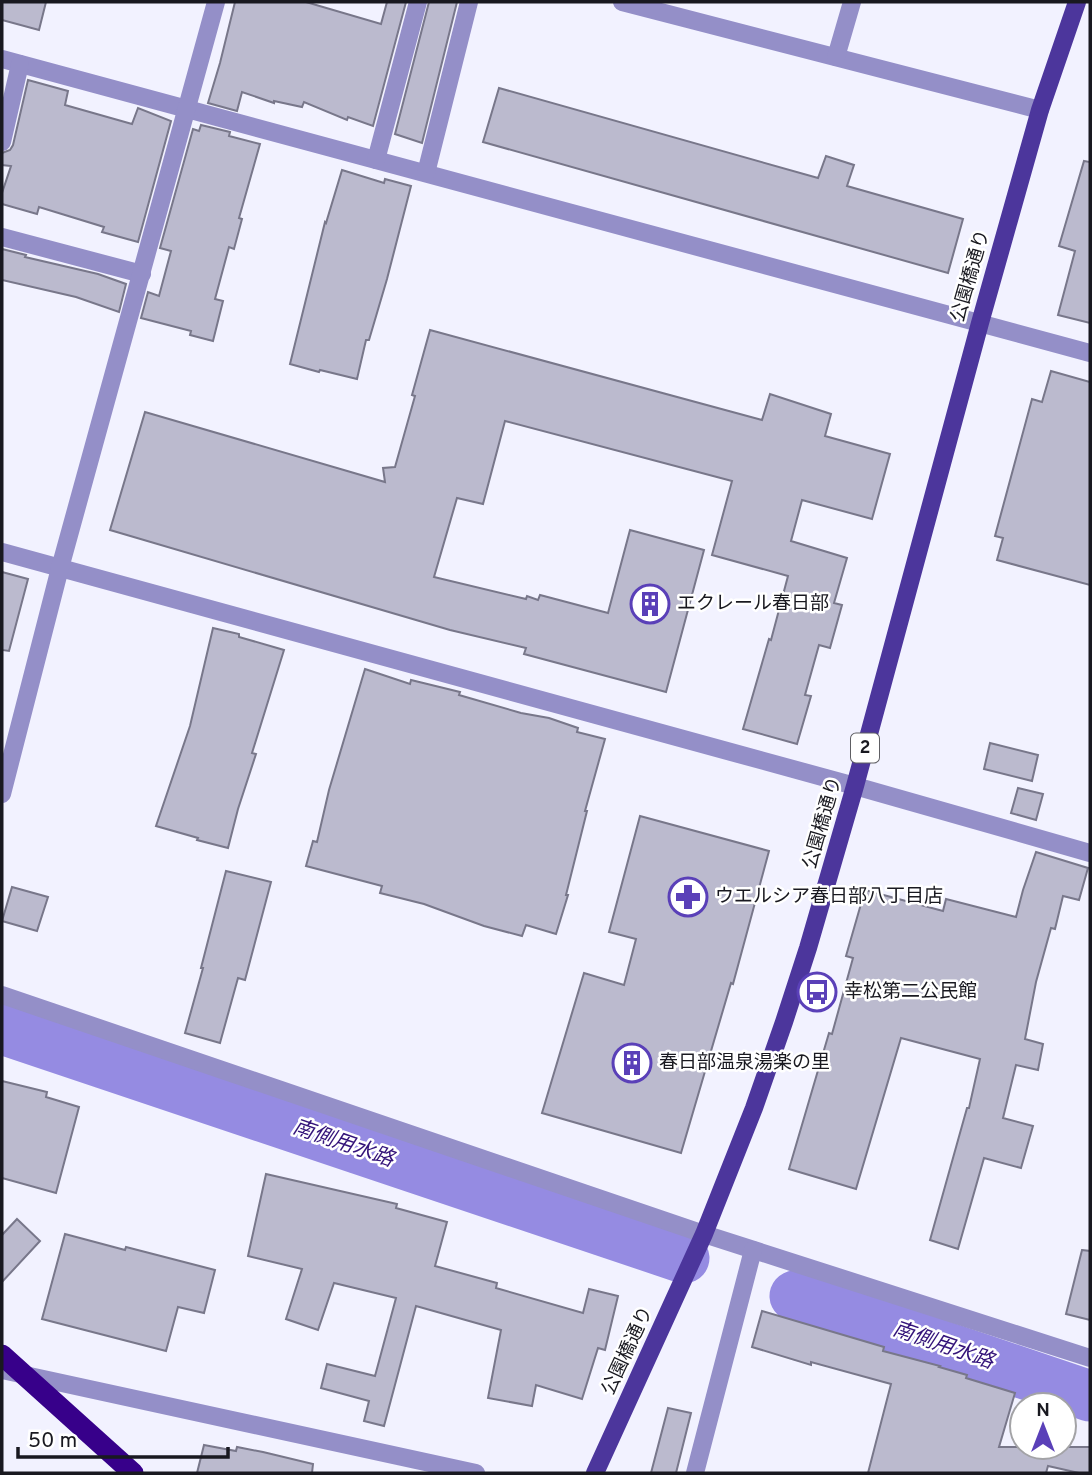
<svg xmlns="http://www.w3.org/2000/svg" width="1092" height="1475" viewBox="0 0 1092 1475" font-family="Overpass,'Noto Sans JP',sans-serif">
	<rect width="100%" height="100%" fill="#f2f2ff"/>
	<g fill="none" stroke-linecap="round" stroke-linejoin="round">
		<g stroke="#958be2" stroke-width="51">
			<path d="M2 1029 684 1258"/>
			<path d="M795 1296 1090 1396"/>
		</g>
	</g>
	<g fill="#bbbace" stroke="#78778a" stroke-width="2">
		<path d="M2 2H46L39 30 2 20Z"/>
		<path d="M235 2H306L381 24 387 2H406L373 126 348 117 347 120 304 102 302 107 274 101V103L242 92 237 111 208 103 220 63Z"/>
		<path d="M429 2H457L422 143 395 134Z"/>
		<path d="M28 80 68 91 65 105 132 124 138 108 171 121 138 242 102 232 104 227 39 207 37 214 2 204V193L11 166 2 165V153L10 150 13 145Z"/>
		<path d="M499 88 818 178 826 156 854 165 847 186 963 219 948 273 483 142Z"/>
		<path d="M201 125 230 132 229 136 260 144 239 218 242 219 234 249 229 247 215 299 223 301 213 341 190 335 191 331 141 318 148 292 159 296 171 251 160 248 193 129 199 131Z"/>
		<path d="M1084 161 1090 162V323L1058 315 1075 251 1059 246Z"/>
		<path d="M342 170 384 183 385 179 411 186 387 279 369 340H366L357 379 320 370 319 372 290 364 325 222 326 223Z"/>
		<path d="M2 249 26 255 25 257 98 274 126 284 119 312 76 297 2 280Z"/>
		<path d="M430 330 762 420 770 394 831 414 825 436 890 454 872 519 802 500 791 541 847 558 834 603 842 605 830 648 819 645 805 695 811 696 797 744 743 729 769 639 771 640 788 576 712 555 732 481 505 421 483 504 457 498 434 577 526 599 527 596 538 600 540 595 608 613 630 530 704 550 666 692 524 654 526 648 450 630 110 530 145 412 385 482 383 468 395 467 415 396 412 395Z"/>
		<path d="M1051 371 1090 382V585L997 560 1003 538 995 536 1032 399 1042 402Z"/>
		<path d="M2 572 28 579 9 651 2 650Z"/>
		<path d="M213 628 239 634V637L284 650 252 753 256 754 238 809 228 848 197 840 198 838 156 826 190 726Z"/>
		<path d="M365 669 410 684 411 680 460 692 459 695 521 713 549 718 578 728 577 732 605 739 585 811H587L566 895H568L556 934 526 925 522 936 484 926 424 904 380 893 382 886 306 866 313 841 317 842 329 790Z"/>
		<path d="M990 743 1038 755 1032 781 984 769Z"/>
		<path d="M1018 788 1043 794 1036 820 1011 813Z"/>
		<path d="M640 816 769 851 733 984 731 983 681 1153 542 1113 584 973 624 985 636 939 609 932Z"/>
		<path d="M1036 852 1088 868 1079 900 1063 896 1055 929 1051 928 1036 982 1025 1039 1043 1044 1038 1070 1016 1065 1003 1118 1033 1126 1021 1168 984 1158 958 1249 930 1240 967 1108H969L980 1059 901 1038 856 1189 789 1169 829 1033 832 1034 853 958 846 956 865 890 943 911 946 899 1016 917 1023 890Z"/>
		<path d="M226 871 271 882 245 980 238 978 220 1043 185 1033 203 968H201Z"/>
		<path d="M12 887 48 897 37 931 2 921Z"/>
		<path d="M2 1081 47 1092 46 1097 79 1107 56 1193 2 1178Z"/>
		<path d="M266 1174 397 1204 396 1208 447 1222 435 1266 497 1283 496 1288 583 1313 589 1289 618 1296 605 1350 598 1348 582 1399 536 1385 532 1406 488 1398 501 1330 416 1306 384 1426 364 1421 369 1401 321 1388 327 1364 375 1376 396 1298 334 1283 318 1330 286 1319 302 1269 248 1256Z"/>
		<path d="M17 1219 40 1241 2 1282V1235Z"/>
		<path d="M65 1234 125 1250 126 1247 215 1270 204 1313 178 1307 166 1351 42 1319Z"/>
		<path d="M1082 1250 1090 1251V1320L1066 1314Z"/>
		<path d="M762 1311 884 1347 883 1351 940 1366 939 1367 967 1375 966 1378 1015 1393 999 1447H1090V1473H1079L1048 1466 1046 1473H868L891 1384 811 1362V1365L752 1347Z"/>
		<path d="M668 1408 691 1413 676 1473H651Z"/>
		<path d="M204 1445 236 1451 237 1447 263 1452 313 1464 312 1473H197Z"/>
	</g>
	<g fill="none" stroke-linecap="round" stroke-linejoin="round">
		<g stroke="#948fc8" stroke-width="18">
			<path d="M622 2 1040 110"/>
			<path d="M836 57 852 2"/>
			<path d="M2 59 1090 353"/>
			<path d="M2 142 20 64"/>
			<path d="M376 160 418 2"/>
			<path d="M426 173 469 2"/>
			<path d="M2 237 142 274"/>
			<path d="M2 552 855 786 1090 853"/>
			<path d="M2 794 60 568 216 2"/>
			<path d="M2 995 704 1234 1090 1358"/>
			<path d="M2 1370 476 1473"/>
			<path d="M695 1473 753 1250"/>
		</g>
		<path stroke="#4c369c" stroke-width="18" d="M595 1473 704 1234 754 1108 784 1022 808 948 855 786 980 323 1040 110 1077 2"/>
		<path stroke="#37008a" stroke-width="21" d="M2 1355 133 1473"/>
	</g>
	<defs>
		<symbol id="building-ring" viewBox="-11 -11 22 22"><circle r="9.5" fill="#fff" stroke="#5a40b8" stroke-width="1.5"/><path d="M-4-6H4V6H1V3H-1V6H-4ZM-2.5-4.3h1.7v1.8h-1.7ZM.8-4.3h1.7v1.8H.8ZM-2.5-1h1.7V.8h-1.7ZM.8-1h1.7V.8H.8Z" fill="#5a40b8"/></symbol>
		<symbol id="pharmacy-ring" viewBox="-11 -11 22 22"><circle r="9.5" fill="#fff" stroke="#5a40b8" stroke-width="1.5"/><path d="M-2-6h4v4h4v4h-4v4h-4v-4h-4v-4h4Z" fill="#5a40b8"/></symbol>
		<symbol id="bus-ring" viewBox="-11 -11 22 22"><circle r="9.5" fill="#fff" stroke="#5a40b8" stroke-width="1.5"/><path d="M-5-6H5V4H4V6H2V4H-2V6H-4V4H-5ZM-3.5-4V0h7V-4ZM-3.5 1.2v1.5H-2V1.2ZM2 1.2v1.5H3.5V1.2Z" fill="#5a40b8"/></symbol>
	</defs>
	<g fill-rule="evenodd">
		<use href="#building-ring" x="628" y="582" width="44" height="44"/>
		<use href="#pharmacy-ring" x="666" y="875" width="44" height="44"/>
		<use href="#bus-ring" x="795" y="970" width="44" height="44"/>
		<use href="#building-ring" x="610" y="1041" width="44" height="44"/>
	</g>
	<g text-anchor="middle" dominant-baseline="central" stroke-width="5" stroke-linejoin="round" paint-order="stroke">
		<rect fill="#fff" stroke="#5e5e63" stroke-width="2" x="851" y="733.5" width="28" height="29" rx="5"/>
		<g font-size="18" font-weight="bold" fill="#191920">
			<text x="865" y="748">2</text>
		</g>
		<g font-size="19" fill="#191920" stroke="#fff">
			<text transform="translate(971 276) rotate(-74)">公園橋通り</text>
			<text transform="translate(823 823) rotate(-74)">公園橋通り</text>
			<text transform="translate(628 1351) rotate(-65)">公園橋通り</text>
		</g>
		<g font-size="19" fill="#191920" stroke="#fff" text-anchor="start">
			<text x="677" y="604">エクレール春日部</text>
			<text x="715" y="897">ウエルシア春日部八丁目店</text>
			<text x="844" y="992">幸松第二公民館</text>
			<text x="659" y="1063">春日部温泉湯楽の里</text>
		</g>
		<g font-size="21" font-style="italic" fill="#331379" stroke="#fff">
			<text transform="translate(343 1144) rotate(19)">南側用水路</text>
			<text transform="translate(943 1346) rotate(19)">南側用水路</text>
		</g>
	</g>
	<rect width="1092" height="1475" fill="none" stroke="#191920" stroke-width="7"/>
	<g transform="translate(1043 1426)"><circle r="33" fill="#ffffff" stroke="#a3a3a6" stroke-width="2"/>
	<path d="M0-5L12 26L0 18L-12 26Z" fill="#5a40b8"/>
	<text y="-10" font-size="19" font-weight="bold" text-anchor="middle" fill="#191920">N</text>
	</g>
	<path d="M18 1447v10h210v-10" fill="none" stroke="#191920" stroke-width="3.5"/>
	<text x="28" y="1447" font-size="21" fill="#191920" stroke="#ffffff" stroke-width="5" paint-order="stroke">50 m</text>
</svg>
